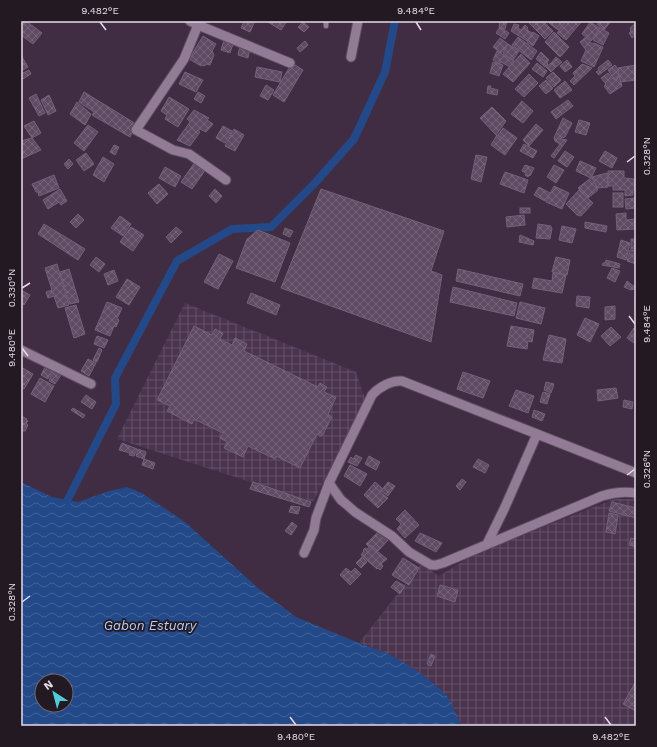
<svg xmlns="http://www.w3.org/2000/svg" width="657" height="747" viewBox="0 0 657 747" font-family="'Work Sans',sans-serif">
	<defs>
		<pattern id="industrial-grid" width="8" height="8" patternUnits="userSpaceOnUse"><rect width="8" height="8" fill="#4b3450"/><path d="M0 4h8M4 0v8" fill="none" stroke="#655169"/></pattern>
		<pattern id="water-waves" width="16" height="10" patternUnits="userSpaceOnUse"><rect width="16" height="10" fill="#234988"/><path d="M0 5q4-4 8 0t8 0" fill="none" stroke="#436399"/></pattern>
		<pattern id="building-cross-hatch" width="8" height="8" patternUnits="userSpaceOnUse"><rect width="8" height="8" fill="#5f4b63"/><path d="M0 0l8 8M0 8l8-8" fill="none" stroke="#766479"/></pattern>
	</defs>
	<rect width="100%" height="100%" fill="#402d43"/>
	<g fill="url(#industrial-grid)">
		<path d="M185 303 356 372 365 399 313 502 117 439Z"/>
		<path d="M614 499H636V726H462L448 698 440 689 419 672 389 654 359 643 421 564 439 576 465 560 493 547Z"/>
	</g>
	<path fill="url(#water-waves)" fill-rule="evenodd" d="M21 482 52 497 78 502 109 491 127 487 142 493 185 522 259 589 296 617 359 643 389 654 419 672 440 689 448 697 462 726H21ZM42 681H66V705H42Z"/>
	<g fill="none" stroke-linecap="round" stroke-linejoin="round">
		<path stroke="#234988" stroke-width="8" d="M67 501 116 404 115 378 177 261 232 229 271 227 314 184 354 139 385 72 395 21"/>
	</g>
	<g fill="url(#building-cross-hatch)" stroke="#756079">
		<path d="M23 21H26L42 33 33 44 21 35V25Z"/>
		<path d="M244 21H255L250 32 241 28Z"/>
		<path d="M266 21H287L281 30Z"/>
		<path d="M500 21H507L505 29 499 27Z"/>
		<path d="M530 21H539L537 24 540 27 536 30 529 23Z"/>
		<path d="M539 21H543L553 31 545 39 536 30 540 27 537 24Z"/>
		<path d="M550 21H566L558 30 549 23Z"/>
		<path d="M566 21H582L566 40 557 33Z"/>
		<path d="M599 21H611L604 30 597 24Z"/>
		<path d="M303 22 309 27 304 32 298 27Z"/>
		<path d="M590 22 600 28 591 41 582 34Z"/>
		<path d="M636 23V35L632 38 629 33 631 31 630 28Z"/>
		<path d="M514 24 519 25 518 28 521 30 525 25 528 28 527 30 532 33 527 41 511 31Z"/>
		<path d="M500 27 509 33 505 39 496 33Z"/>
		<path d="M600 28 609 33 603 45 593 40Z"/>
		<path d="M533 32 539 36 533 46 527 42Z"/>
		<path d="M554 32 569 47 560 57 545 42Z"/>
		<path d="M203 36 216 44 212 51 214 55 210 65 206 64 205 66 203 65 201 66 189 59Z"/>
		<path d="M518 37 537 51 531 60 512 45Z"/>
		<path d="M586 37 592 44 594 43 603 47 594 67 581 61 586 50 580 42Z"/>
		<path d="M500 38 508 44 501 53 493 47Z"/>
		<path d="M224 40 233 44 230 53 221 50Z"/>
		<path d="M305 41 308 45 300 52 297 48Z"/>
		<path d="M508 44 519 51 513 60 503 53Z"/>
		<path d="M240 46 250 48 248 58 238 55Z"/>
		<path d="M497 51 514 61 510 67 501 62 500 64 493 60Z"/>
		<path d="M541 52 549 60 547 63 538 56Z"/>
		<path d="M521 54 530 63 513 82 503 74Z"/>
		<path d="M21 55 28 67 21 71Z"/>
		<path d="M538 56 548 64 545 67 536 59Z"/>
		<path d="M556 57 562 62 556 67 552 62Z"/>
		<path d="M567 60 572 67 565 72 560 66Z"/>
		<path d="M608 60 612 65 599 75 596 72 599 70 598 68Z"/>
		<path d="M493 62 503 65 499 76 490 73Z"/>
		<path d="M552 62 556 67 551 72 546 67Z"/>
		<path d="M292 63 303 70 284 102 273 95Z"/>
		<path d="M537 63 547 71 543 77 532 69Z"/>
		<path d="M582 64 592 68 574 85 570 81 575 76 573 73Z"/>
		<path d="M615 65 621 74 614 79 608 70Z"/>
		<path d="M636 65V80L620 82 618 68Z"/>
		<path d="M257 67 282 72 280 82 255 77Z"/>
		<path d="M29 70 31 74 21 80V74Z"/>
		<path d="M185 72 203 80 196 92 179 84Z"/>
		<path d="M553 72 561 80 554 87 546 78Z"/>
		<path d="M608 73 614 80 619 76 622 86 610 94 604 86 606 84 601 78Z"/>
		<path d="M529 74 538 83 524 97 515 89Z"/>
		<path d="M546 80 553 88 546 94 539 86Z"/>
		<path d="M565 81 572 90 560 98 554 90Z"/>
		<path d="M266 85 274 90 268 100 260 96Z"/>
		<path d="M488 86H491L490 88 498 90 497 95 487 93Z"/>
		<path d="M84 92 136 124 130 137 92 115 94 112 79 102Z"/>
		<path d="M198 92 205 96 201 103 194 99Z"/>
		<path d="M36 94 45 113 39 116 29 98Z"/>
		<path d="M49 95 56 111 48 115 41 100Z"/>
		<path d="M169 97 189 109 178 127 165 119 167 115 161 111Z"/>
		<path d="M568 100 573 106 556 119 551 112Z"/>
		<path d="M522 101 533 111 523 123 511 114Z"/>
		<path d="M77 102 91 114 85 125 70 114Z"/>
		<path d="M492 107 506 121 496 135 480 118Z"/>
		<path d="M194 110 209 118 207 120 213 124 206 132 200 129 198 130 200 132 190 146 177 140 190 122 187 119Z"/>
		<path d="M563 118 572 123 565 137 559 139 567 140 554 158 551 156 560 144 555 141 554 138Z"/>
		<path d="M579 120 590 123 586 135 575 132Z"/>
		<path d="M34 121 41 133 32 138 24 126Z"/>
		<path d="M536 124 543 130 529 146 523 140Z"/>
		<path d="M88 125 98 132 84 151 74 143Z"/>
		<path d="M223 126 232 131 225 143 216 138Z"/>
		<path d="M503 128 517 138 512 145 498 135Z"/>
		<path d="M234 129 244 135 235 151 225 146Z"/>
		<path d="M497 135 512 145 505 155 491 145Z"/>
		<path d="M32 138 41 150 21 159V141Z"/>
		<path d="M524 144 537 151 533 158 520 151Z"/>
		<path d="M114 145 119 147 115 155 110 152Z"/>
		<path d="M565 151 574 157 567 167 558 161Z"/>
		<path d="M605 151 617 158 612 168 599 161Z"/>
		<path d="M86 153 94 164 84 171 76 160Z"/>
		<path d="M476 155 487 157 481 182 471 179Z"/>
		<path d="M103 157 114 164 104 182 93 175Z"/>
		<path d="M69 159 73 164 68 169 64 164Z"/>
		<path d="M580 161 596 168 591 178 576 171Z"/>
		<path d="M195 162 206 169 192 189 181 182Z"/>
		<path d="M525 165 534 168 530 176 529 175 528 177 525 175 526 173 522 171Z"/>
		<path d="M554 165 564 170 556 183 547 177Z"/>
		<path d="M165 167 181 176 175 187 159 178Z"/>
		<path d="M608 171H624V178L634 179 635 190H633V195L625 196V190H613V186H608Z"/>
		<path d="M505 172 528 180 524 193 500 184Z"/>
		<path d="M607 173 608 187 597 188 592 177Z"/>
		<path d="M54 175 59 188 39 196 38 192H36L32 184Z"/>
		<path d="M592 177 598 190 588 198 578 188Z"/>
		<path d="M159 184 168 194 157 204 148 193Z"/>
		<path d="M554 186 569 193 562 209 546 202Z"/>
		<path d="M539 187 550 193 545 201 534 195Z"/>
		<path d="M60 189 67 201 61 205 59 202 48 209 43 200Z"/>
		<path d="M215 189 222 196 216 203 209 196Z"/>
		<path d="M321 189 444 231 431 271 442 275 431 342 281 288Z"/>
		<path d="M579 190 593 203 581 216 577 215 566 204Z"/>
		<rect x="613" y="193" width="10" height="14"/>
		<path d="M635 198 636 208 626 209 625 199Z"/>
		<rect x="520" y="208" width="10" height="5"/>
		<path d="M626 213V220L636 219V229L617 230 616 214Z"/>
		<path d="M78 214 84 220 76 228 70 222Z"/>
		<path d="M524 215 525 225 507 227 506 217Z"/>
		<path d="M120 216 131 224 123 236 111 228Z"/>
		<path d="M585 222 607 226 606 232 585 228Z"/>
		<path d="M44 224 85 249 78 260 38 234Z"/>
		<path d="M538 224 551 226V228H552L550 239 536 238Z"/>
		<path d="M562 226 576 229 572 243 559 240Z"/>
		<path d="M131 227 144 235 133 251 120 242Z"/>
		<path d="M176 227 182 232 171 243 166 237Z"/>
		<path d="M285 228 293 231 290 237 283 234Z"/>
		<path d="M258 230 290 243 275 282 236 268 247 239Z"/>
		<path d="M520 235 534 241 533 245 519 242Z"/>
		<rect x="631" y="239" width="5" height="10"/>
		<path d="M621 240 630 243 626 260 617 257Z"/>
		<path d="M630 250 636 251V264L627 261Z"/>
		<path d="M219 254 233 261 218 289 204 282Z"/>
		<path d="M96 257 105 264 99 272 90 265Z"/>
		<path d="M556 257 570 260 567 275 552 272Z"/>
		<path d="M606 260 620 264 619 268 602 265 603 263H605Z"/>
		<path d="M57 264 69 305 58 308 54 296 48 298 46 292 52 290 45 268Z"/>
		<path d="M612 268 620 271 615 282 607 278Z"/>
		<path d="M69 269 79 302 70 304 60 272Z"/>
		<path d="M458 269 523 284 520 296 456 281Z"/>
		<path d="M114 270 118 281 108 285 104 274Z"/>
		<path d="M553 273 566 275 562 293 532 288 534 278 552 281Z"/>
		<path d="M127 279 140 287 129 305 116 297Z"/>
		<path d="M627 281 635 287 634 289 631 290 624 287Z"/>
		<path d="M453 287 517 303 514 316 450 302Z"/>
		<path d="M23 291 30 295 24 305 21 303V294Z"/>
		<path d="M251 293 280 305 276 315 247 303Z"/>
		<path d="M577 296 590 297 589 308 576 306Z"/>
		<path d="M107 302 122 308 117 319 119 320 116 327 114 326 110 336 95 330Z"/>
		<path d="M520 302 545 308 541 324 516 318Z"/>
		<path d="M76 305 85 334 74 338 65 308Z"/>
		<path d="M615 306V319L605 320V307Z"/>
		<path d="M585 318 599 324 590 342 577 335Z"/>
		<path d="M194 326 212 335 215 329 223 333 220 339 232 345 235 338 247 344 244 351 318 387 320 383 327 387 324 392 336 397 328 414 332 417 322 436 317 434 300 468 276 456 275 459 248 446 243 457 224 448 227 442 220 438 223 433 194 419 192 424 167 411 170 406 157 400Z"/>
		<path d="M511 326 534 330 532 342 528 341 527 349 507 346Z"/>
		<path d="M611 327 621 337 610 346 601 336Z"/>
		<path d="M634 328 636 329V340L634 343 627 338Z"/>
		<path d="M549 335 566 339 562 363 543 360Z"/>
		<path d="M97 336 108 340 104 348 94 344Z"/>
		<path d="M99 348 102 350 97 362 93 360Z"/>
		<path d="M88 359 96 363 89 376 81 371Z"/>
		<path d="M21 367 33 374 24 389 21 387Z"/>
		<path d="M45 367 52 371 48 379 41 375Z"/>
		<path d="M53 371 61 375 55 384 49 381Z"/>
		<path d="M463 372 490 381 483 398 457 389Z"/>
		<path d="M40 378 54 386 45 402 31 394Z"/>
		<path d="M546 382 554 384 551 393 544 390Z"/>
		<path d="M616 388 618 398 598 401 597 390Z"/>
		<path d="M516 390 534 396 528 413 509 406Z"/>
		<path d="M543 392 550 394 547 404 540 402Z"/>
		<path d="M86 395 96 402 92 409 81 402Z"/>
		<path d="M624 400 633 402 632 409 623 407Z"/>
		<path d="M73 408 85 415 83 418 71 410Z"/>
		<path d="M534 410 545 414 542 421 532 417Z"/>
		<path d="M21 416 27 419 26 420 28 421 26 423 28 425 25 431H21Z"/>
		<path d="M122 443 137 449 134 456 129 455 130 453 119 450Z"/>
		<path d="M138 449 146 452 144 459 136 456Z"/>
		<path d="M356 455 362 458 357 466 348 462 351 457 353 459Z"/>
		<path d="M369 456 380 462 376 470 365 464Z"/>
		<path d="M144 459 155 463 153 469 142 465Z"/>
		<path d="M478 459 489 465 485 473 473 467Z"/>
		<path d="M350 465 367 474 360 486 344 476Z"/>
		<path d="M462 479 466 482 460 490 456 486Z"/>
		<path d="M253 482 311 502 309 507 250 489Z"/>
		<path d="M375 482 382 488 380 492 388 498 378 508 364 495Z"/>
		<path d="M388 482 395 486 388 496 381 491Z"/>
		<path d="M612 502 636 508V518L609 511Z"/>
		<path d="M291 506 300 507 298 514 289 512Z"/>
		<path d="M405 510 419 525 405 538 397 529 401 524 396 519Z"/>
		<path d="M609 513 618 515 615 534 606 532Z"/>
		<path d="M292 522 297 526 291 535 285 531Z"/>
		<path d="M379 531 388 540 378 551 371 545 369 547 366 544Z"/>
		<path d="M420 533 442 543 436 552 415 541Z"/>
		<path d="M631 538 636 539V547L629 545Z"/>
		<path d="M371 546 387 559 381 564 383 566 380 570 378 568 377 569 361 555 364 551 363 550 365 548 367 549Z"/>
		<path d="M362 557 367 562 361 568 356 563Z"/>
		<path d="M403 558 419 568 409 585 392 575Z"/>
		<path d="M346 568 351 572 355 568 361 574 350 585 340 575Z"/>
		<path d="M396 581 405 586 400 594 391 587Z"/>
		<path d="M440 585 458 590 455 602 437 596Z"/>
		<path d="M431 654 435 656 431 666 427 664Z"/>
		<path d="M636 681V711L623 704Z"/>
	</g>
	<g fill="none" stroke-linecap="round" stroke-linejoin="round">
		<defs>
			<path id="service" d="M326 26V21"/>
			<g id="minor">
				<path d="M190 21 198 25 184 59 136 130 173 150 189 154 226 180"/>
				<path d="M198 25 290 63"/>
				<path d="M351 57 358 21"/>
				<path d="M21 350 91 384"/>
				<path d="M329 483 341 500 346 504 355 512 392 536 409 552 431 565H436L443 563 602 496C614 492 623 491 636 493"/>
				<path d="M487 544 505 507 537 434"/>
				<path d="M304 553 314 530 316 518 329 483 372 395C379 387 392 380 402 381L636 473"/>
			</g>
		</defs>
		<use href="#service" stroke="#5c4c5f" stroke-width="6"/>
		<use href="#minor" stroke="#5c4c5f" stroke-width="11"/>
		<use href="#service" stroke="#917b95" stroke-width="4.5"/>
		<use href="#minor" stroke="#917b95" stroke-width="9"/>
	</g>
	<path fill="none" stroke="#e6dae8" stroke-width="1.5" d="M100 22 106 30M416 22 421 30M627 162 635 156M22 288 30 283M629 316 635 324M22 348 28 356M627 475 635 469M22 602 30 596M290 717 296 725M605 717 611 725"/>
	<g text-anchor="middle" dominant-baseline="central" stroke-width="3.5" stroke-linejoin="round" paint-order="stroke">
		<g font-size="13" font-style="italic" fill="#b9d0f5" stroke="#221923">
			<text x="150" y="625">Gabon Estuary</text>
		</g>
	</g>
	<rect width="657" height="747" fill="none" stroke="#221923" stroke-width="44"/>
	<g transform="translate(54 693) rotate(324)"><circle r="19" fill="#221923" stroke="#706672"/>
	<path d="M0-3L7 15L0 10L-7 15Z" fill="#51ccd4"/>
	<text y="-6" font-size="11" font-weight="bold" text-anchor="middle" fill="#e6dae8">N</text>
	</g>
	<rect x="22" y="22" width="613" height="703" fill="none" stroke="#e6dae8" stroke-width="1.5"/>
	<g font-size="10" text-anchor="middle" fill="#e6dae8">
		<text x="100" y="14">9.482°E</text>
		<text x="416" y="14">9.484°E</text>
		<text transform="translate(646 156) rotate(-90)" y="4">0.328°N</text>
		<text transform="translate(11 288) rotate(-90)" y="4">0.330°N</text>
		<text transform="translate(646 324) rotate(-90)" y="4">9.484°E</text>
		<text transform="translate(11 348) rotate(-90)" y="4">9.480°E</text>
		<text transform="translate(646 469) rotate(-90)" y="4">0.326°N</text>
		<text transform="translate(11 602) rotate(-90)" y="4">0.328°N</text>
		<text x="296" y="740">9.480°E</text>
		<text x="611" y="740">9.482°E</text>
	</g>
</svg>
